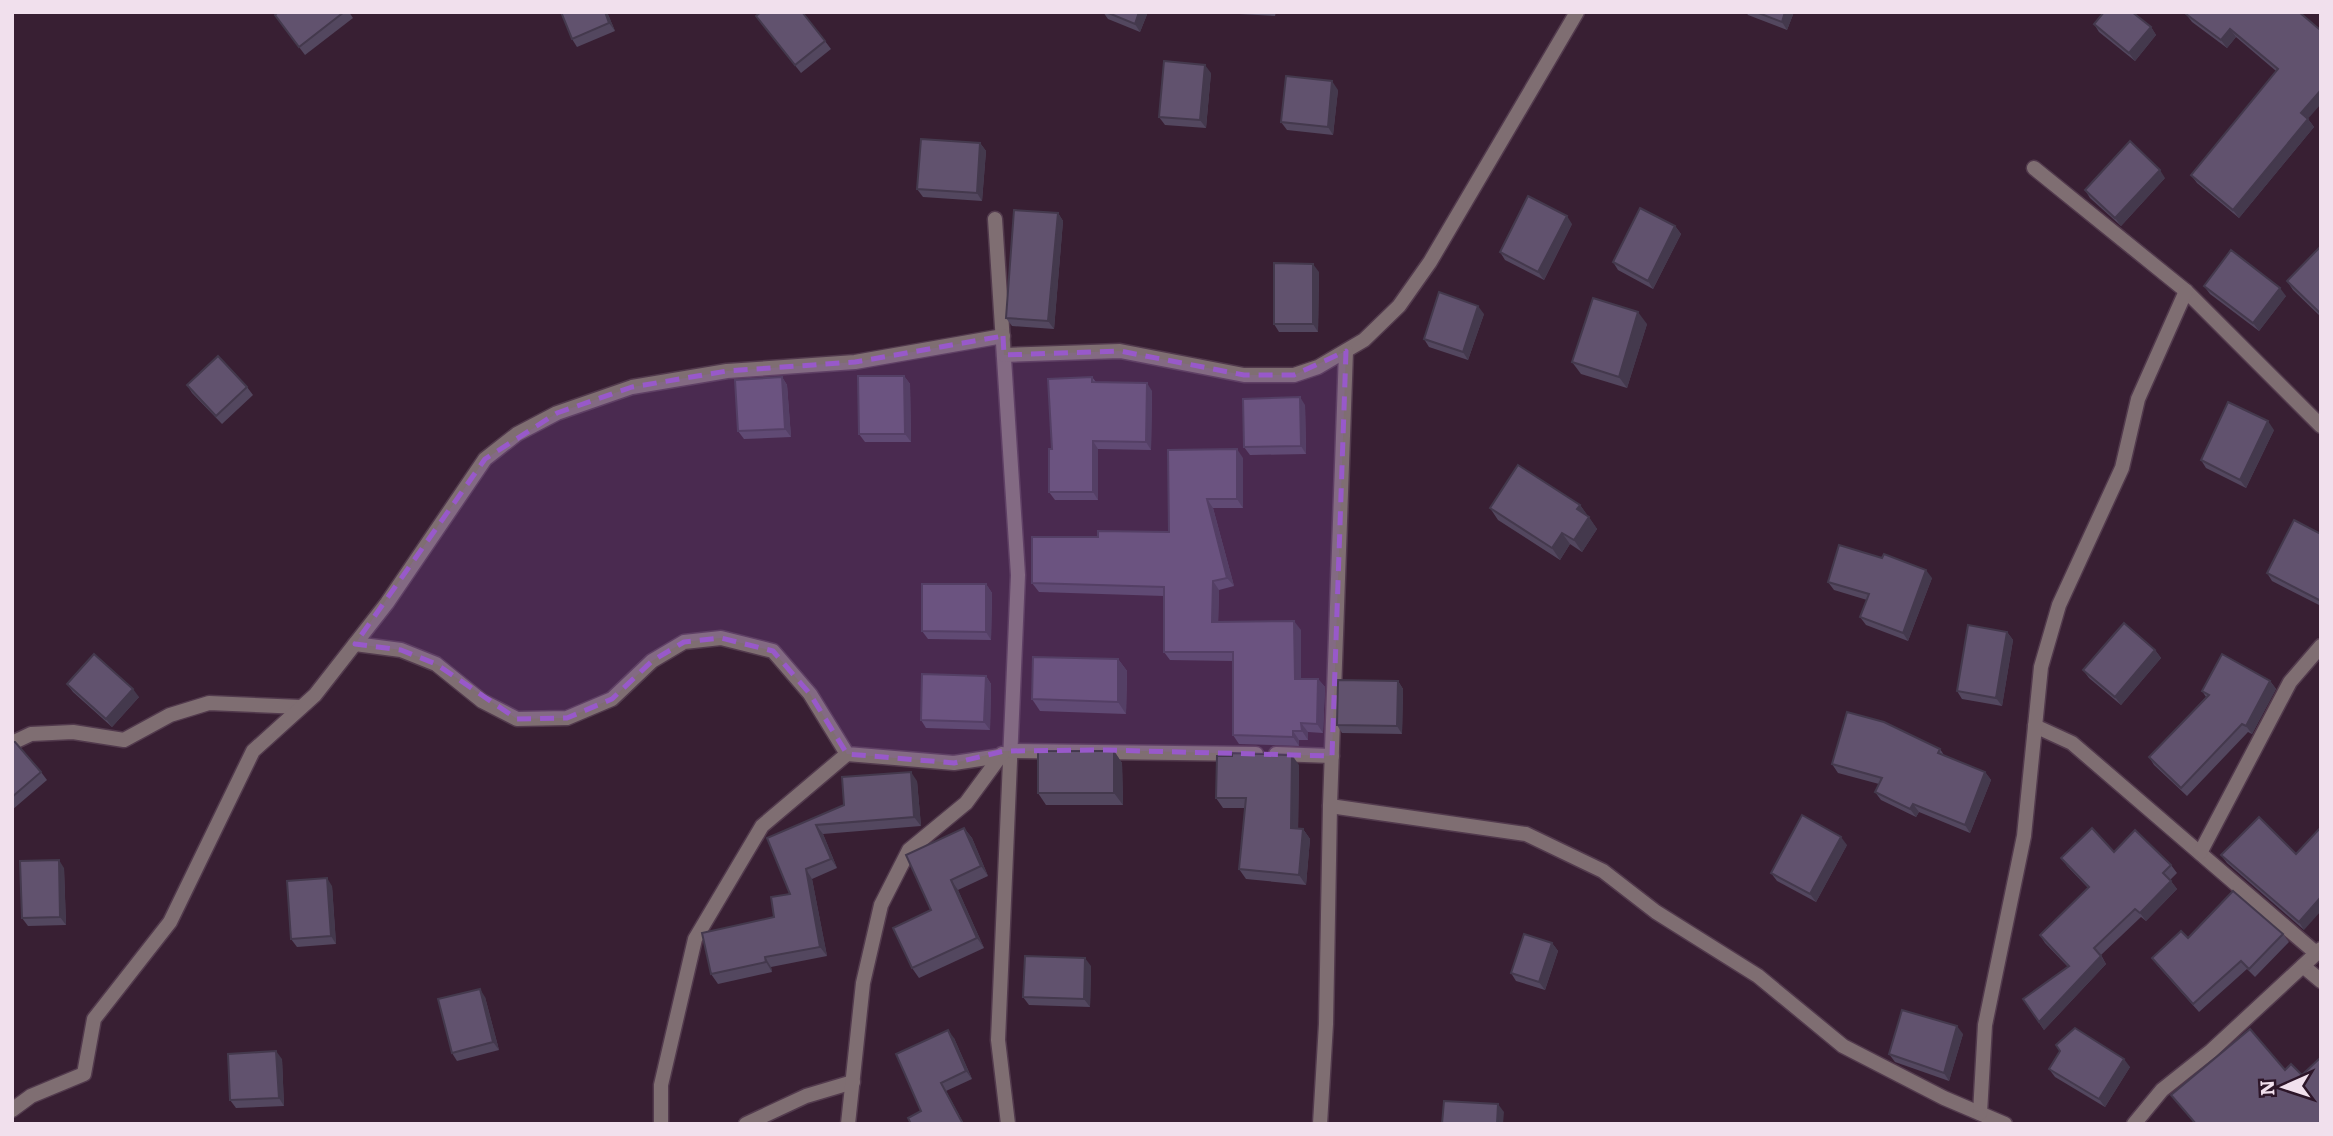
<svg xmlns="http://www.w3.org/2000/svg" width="2333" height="1136" viewBox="0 0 2333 1136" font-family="Literata,serif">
	<rect width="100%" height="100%" fill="#381f33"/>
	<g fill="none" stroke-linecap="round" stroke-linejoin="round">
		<defs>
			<g id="minor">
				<path d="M2034 168 2186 291 2321 426"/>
				<path d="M995 219 1018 575 998 1040 1008 1124"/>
				<path d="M1004 355 1120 351 1244 375H1294L1318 367 1364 340 1399 306 1430 262 1577 12"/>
				<path d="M355 644 401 650 436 664 482 701 517 719 567 718 612 699 652 661 684 642 721 638 773 651 810 694 847 754 954 763 1000 756"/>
				<path d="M2035 726 2072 743 2316 953"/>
				<path d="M12 743 31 734 73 732 124 740 170 715 209 703 301 707"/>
				<path d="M1012 751 1256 754"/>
				<path d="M1276 754 1332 756"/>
				<path d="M1330 806 1526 834 1603 871 1656 912 1758 976 1843 1046 1944 1098 2005 1124"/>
				<path d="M2200 853 2290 682 2321 646"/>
				<path d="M2303 966 2321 981"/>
				<path d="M12 1110 31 1096 84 1074 94 1019 170 922 253 751 315 695 387 603 485 459 517 434 557 413 632 387 727 371 855 362 1003 336"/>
				<path d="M1980 1113 1985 1025 2024 836 2041 667 2059 605 2122 468 2138 399 2186 291"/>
				<path d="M661 1124V1085L695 939 762 826 847 754"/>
				<path d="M746 1124 806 1096 853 1082"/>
				<path d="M848 1124 863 983 881 905 909 850 966 803 1002 754"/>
				<path d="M1320 1124 1326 1024 1330 806 1346 351"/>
				<path d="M2134 1124 2162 1090 2211 1051 2321 949"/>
			</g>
		</defs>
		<use href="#minor" stroke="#523a4d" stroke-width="17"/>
		<use href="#minor" stroke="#7f6e72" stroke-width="14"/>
	</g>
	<g fill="#53475f">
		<path d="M278 12H349L353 18 305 55 275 15Z"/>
		<path d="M607 12 615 31 577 47 572 39Z"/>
		<path d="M1103 12H1148L1140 32 1108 19Z"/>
		<path d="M1238 12H1276L1275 16 1239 14Z"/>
		<path d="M1746 12H1794L1787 30 1748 15Z"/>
		<path d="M2299 12 2308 119 2314 127 2239 218 2197 183 2191 175 2276 71 2236 37 2227 48 2192 22 2186 14Z"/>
		<path d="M756 16 825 41 831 49 801 73Z"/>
		<path d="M2094 24 2151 27 2156 35 2135 61 2099 32Z"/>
		<path d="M1211 73 1206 128 1165 125 1159 117Z"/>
		<path d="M1338 90 1333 135 1287 130 1281 122Z"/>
		<path d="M980 143 986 151 982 201 923 197 917 189Z"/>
		<path d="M2165 178 2121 226 2090 198 2085 190Z"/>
		<path d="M1058 213 1063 221 1054 329 1012 326 1006 318Z"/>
		<path d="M1572 224 1544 280 1505 260 1500 252Z"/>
		<path d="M1675 226 1681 234 1653 289 1618 270 1613 262Z"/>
		<path d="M2321 247V317L2293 290 2287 281Z"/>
		<path d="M1319 272 1318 332H1279L1274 324Z"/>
		<path d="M2204 286 2286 296 2259 331 2210 294Z"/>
		<path d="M1484 314 1468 360 1429 347 1424 339Z"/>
		<path d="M1647 324 1627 388 1581 374 1572 362Z"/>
		<path d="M904 376 910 384 911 442H865L859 434Z"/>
		<path d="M782 377 787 385 791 437 744 439 738 431Z"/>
		<path d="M1092 377 1096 382 1152 391 1151 450 1098 449V500H1055L1049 492 1052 449Z"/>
		<path d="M187 385 247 387 253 395 222 424 192 393Z"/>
		<path d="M1305 405 1306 454 1250 455 1244 447Z"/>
		<path d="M2274 430 2246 488 2206 468 2201 460Z"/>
		<path d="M1243 458V508H1213L1234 586 1219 590 1218 622 1301 630V679H1318L1325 687 1323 733 1308 732V740H1299V746L1239 744 1233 735V661L1170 660 1164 652V596L1039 592 1032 583 1098 537 1169 532Z"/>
		<path d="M1580 505 1597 529 1582 552 1570 544 1560 560 1498 520 1490 508Z"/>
		<path d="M2321 534V606L2272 581 2267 573Z"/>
		<path d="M1932 578 1908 641 1866 625 1860 617 1867 600 1834 590 1828 582Z"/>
		<path d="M986 584 992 593 991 640 928 639 922 631Z"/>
		<path d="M2007 632 2013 640 2002 706 1962 699 1957 691Z"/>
		<path d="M2155 650 2161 658 2121 705 2089 678 2083 670Z"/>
		<path d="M1118 659 1127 671 1126 714 1040 711 1032 699Z"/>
		<path d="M986 676 991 684 990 730 926 728 921 720Z"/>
		<path d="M1398 681 1403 689 1402 734 1342 733 1337 725Z"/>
		<path d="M2270 681 2276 689 2252 734 2248 732 2187 796 2154 765 2149 757 2206 697 2202 691Z"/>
		<path d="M67 684 139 697 112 727 73 692Z"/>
		<path d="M12 742 41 772 47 780 12 810Z"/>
		<path d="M1940 749 1944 755 1985 772 1991 780 1970 833 1919 812 1916 817 1881 800 1875 792 1879 784 1838 773 1832 764Z"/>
		<path d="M1114 751 1122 763 1123 805H1046L1038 793Z"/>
		<path d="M1299 765 1298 829H1303L1310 839 1306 885 1246 879 1239 869 1245 808H1223L1216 798Z"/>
		<path d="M917 781 921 826 823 834 837 868 812 879 827 956 771 967 772 972 718 984 711 974 774 917 790 894 767 838Z"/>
		<path d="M964 828 972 838 988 876 958 890 984 948 919 978 912 968 931 910Z"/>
		<path d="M1847 845 1816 902 1777 881 1771 873Z"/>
		<path d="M2114 852 2171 865 2177 873 2170 880 2177 889 2146 921 2141 917 2101 955 2106 964 2044 1030 2023 999 2068 967 2045 943 2040 935 2088 888 2067 866 2061 858Z"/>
		<path d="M2296 854 2304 930 2227 863 2221 855Z"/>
		<path d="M64 868 66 925 28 926 22 918Z"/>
		<path d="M332 886 336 944 297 947 291 939Z"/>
		<path d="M2283 934 2289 942 2255 977 2247 969 2199 1012 2158 966 2152 958 2188 938Z"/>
		<path d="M1552 943 1558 951 1545 990 1516 981 1511 973Z"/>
		<path d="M1091 966 1090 1007 1029 1005 1023 997Z"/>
		<path d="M485 997 499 1050 457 1061 452 1053Z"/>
		<path d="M1963 1034 1949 1081 1895 1062 1889 1054Z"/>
		<path d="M954 1038 972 1079 946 1091 964 1124H911L921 1111Z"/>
		<path d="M2060 1051 2130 1067 2105 1107 2055 1077 2049 1069Z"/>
		<path d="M282 1059 284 1106 236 1108 230 1100Z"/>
		<path d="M2285 1070 2302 1075 2321 1124H2195L2171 1095Z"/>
	</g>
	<g fill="#44394d">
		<path d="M605 12H607L615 31 609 23Z"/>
		<path d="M1139 12H1148L1140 32 1135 24Z"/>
		<path d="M1785 12H1794L1787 30 1782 22Z"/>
		<path d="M2151 27 2156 35 2135 61 2129 53Z"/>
		<path d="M2230 29 2236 37 2227 48 2221 40Z"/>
		<path d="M1205 65 1211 73 1206 128 1200 120Z"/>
		<path d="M1332 81 1338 90 1333 135 1328 127Z"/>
		<path d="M2321 90V104L2306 121 2301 113Z"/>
		<path d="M2308 119 2314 127 2239 218 2233 210Z"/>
		<path d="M980 143 986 151 982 201 977 193Z"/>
		<path d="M2160 170 2165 178 2121 226 2115 218Z"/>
		<path d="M1058 213 1063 221 1054 329 1048 321Z"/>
		<path d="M1567 216 1572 224 1544 280 1538 272Z"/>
		<path d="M1675 226 1681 234 1653 289 1648 281Z"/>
		<path d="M1313 264 1319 272 1318 332 1313 324Z"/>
		<path d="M2280 288 2286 296 2259 331 2253 323Z"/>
		<path d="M1478 306 1484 314 1468 360 1463 352Z"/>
		<path d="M1638 312 1647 324 1627 388 1619 377Z"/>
		<path d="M904 376 910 384 911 442 905 434Z"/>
		<path d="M782 377 787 385 791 437 785 429Z"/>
		<path d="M1147 383 1152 391 1151 450 1146 442Z"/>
		<path d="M1300 397 1305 405 1306 454 1301 446Z"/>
		<path d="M2268 421 2274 430 2246 488 2240 480Z"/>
		<path d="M1093 441 1098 449V500L1093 492Z"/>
		<path d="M1237 449 1243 458V508L1237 499Z"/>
		<path d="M1207 499 1213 508 1234 586 1227 578Z"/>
		<path d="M1580 505 1588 516 1577 509Z"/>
		<path d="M1589 517 1597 529 1582 552 1574 540Z"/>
		<path d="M1562 533 1570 544 1560 560 1552 548Z"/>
		<path d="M1926 570 1932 578 1908 641 1903 633Z"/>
		<path d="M1213 581 1219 590 1218 630 1212 622Z"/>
		<path d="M986 584 992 593 991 640 986 632Z"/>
		<path d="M1294 621 1301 630V688L1295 679Z"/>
		<path d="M2007 632 2013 640 2002 706 1996 698Z"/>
		<path d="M2155 650 2161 658 2121 705 2115 697Z"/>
		<path d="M1118 659 1127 671 1126 714 1118 702Z"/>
		<path d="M986 676 991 684 990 730 984 722Z"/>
		<path d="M1318 679 1325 687 1323 733 1317 724Z"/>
		<path d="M1398 681 1403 689 1402 734 1397 726Z"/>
		<path d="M2270 681 2276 689 2252 734 2246 726Z"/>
		<path d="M133 689 139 697 112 727 106 719Z"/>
		<path d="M1301 723 1308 732V740L1302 731Z"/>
		<path d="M1293 731 1299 740V746L1293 737Z"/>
		<path d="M1114 751 1122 763 1123 805 1114 793Z"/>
		<path d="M1292 755 1299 765 1298 838 1291 828Z"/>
		<path d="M911 772 917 781 921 826 914 817Z"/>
		<path d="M1985 772 1991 780 1970 833 1965 825Z"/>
		<path d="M1913 804 1919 812 1916 817 1910 809Z"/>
		<path d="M816 825 823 834 837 868 831 859Z"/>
		<path d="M964 828 972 838 988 876 981 866Z"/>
		<path d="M1303 829 1310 839 1306 885 1299 875Z"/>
		<path d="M1841 837 1847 845 1816 902 1810 894Z"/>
		<path d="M59 860 64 868 66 925 60 917Z"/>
		<path d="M806 869 812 879 827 956 820 947Z"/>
		<path d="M327 878 332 886 336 944 331 936Z"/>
		<path d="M951 880 958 890 984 948 977 938Z"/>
		<path d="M2171 881 2177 889 2146 921 2140 913Z"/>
		<path d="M2321 897V911L2304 930 2299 922Z"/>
		<path d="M1552 943 1558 951 1545 990 1539 982Z"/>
		<path d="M2101 956 2106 964 2044 1030 2039 1022Z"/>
		<path d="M765 957 771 967 772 972 766 962Z"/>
		<path d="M1085 958 1091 966 1090 1007 1084 999Z"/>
		<path d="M480 989 485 997 499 1050 493 1042Z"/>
		<path d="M1957 1026 1963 1034 1949 1081 1944 1073Z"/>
		<path d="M948 1030 954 1038 972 1079 966 1071Z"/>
		<path d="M276 1051 282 1059 284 1106 279 1098Z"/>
		<path d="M2124 1059 2130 1067 2105 1107 2099 1099Z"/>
		<path d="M941 1083 946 1091 964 1124H963Z"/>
		<path d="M1498 1104 1504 1112 1503 1124H1497Z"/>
	</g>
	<g fill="#61526e" stroke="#44394d" stroke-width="2">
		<path d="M278 12H344L299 47 275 15Z"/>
		<path d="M561 12H605L609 23 572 39Z"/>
		<path d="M761 12H802L825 41 795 65 756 16Z"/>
		<path d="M1106 12H1139L1135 24Z"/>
		<path d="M1756 12H1785L1782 22Z"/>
		<path d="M2104 12H2132L2151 27 2129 53 2094 24Z"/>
		<path d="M2187 12H2299L2319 29 2321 27V90L2301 113 2308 119 2233 210 2191 175 2278 69 2230 29 2221 40 2186 14Z"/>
		<path d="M1164 61 1205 65 1200 120 1159 117Z"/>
		<path d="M1286 76 1332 81 1328 127 1281 122Z"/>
		<path d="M921 139 980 143 977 193 917 189Z"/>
		<path d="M2130 141 2160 170 2115 218 2085 190Z"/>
		<path d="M1528 196 1567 216 1538 272 1500 252Z"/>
		<path d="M1640 208 1675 226 1648 281 1613 262Z"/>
		<path d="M1014 210 1058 213 1048 321 1006 318Z"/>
		<path d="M2320 247H2321V314L2287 281Z"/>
		<path d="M2231 250 2280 288 2253 323 2204 286Z"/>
		<path d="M1274 263 1313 264V324H1274Z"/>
		<path d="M1439 292 1478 306 1463 352 1424 339Z"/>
		<path d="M1593 298 1638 312 1619 377 1572 362Z"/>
		<path d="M218 356 247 387 216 416 187 385Z"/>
		<path d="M858 376H904L905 434H859Z"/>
		<path d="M782 377 785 429 738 431 735 380Z"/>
		<path d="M1092 377V382L1147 383 1146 442 1093 441V492H1049V449H1052L1048 379Z"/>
		<path d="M1300 397 1301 446 1244 447 1243 399Z"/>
		<path d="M2228 402 2268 421 2240 480 2201 460Z"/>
		<path d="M1237 449V499H1207L1227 578 1213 581 1212 622 1294 621 1295 679H1318L1317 724 1301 723 1302 731H1293V737L1233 735V652H1164V587L1032 583V537H1098V531L1169 532 1168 450Z"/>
		<path d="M1518 465 1580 505 1577 509 1589 517 1574 540 1562 533 1552 548 1490 508Z"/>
		<path d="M2294 520 2321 534V601L2267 573Z"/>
		<path d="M1839 545 1882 558 1884 554 1926 570 1903 633 1860 617 1869 594 1828 582Z"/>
		<path d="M922 584H986V632L922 631Z"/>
		<path d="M2124 623 2155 650 2115 697 2083 670Z"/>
		<path d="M1968 625 2007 632 1996 698 1957 691Z"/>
		<path d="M94 654 133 689 106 719 67 684Z"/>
		<path d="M2222 654 2270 681 2246 726 2242 724 2181 788 2149 757 2209 695 2202 691Z"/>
		<path d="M1033 657 1118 659V702L1032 699Z"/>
		<path d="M922 674 986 676 984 722 921 720Z"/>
		<path d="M1338 680 1398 681 1397 726 1337 725Z"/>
		<path d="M1847 712 1884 722 1940 749 1938 753 1985 772 1965 825 1913 804 1910 809 1875 792 1882 778 1832 764Z"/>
		<path d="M12 742H15L41 772 12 797Z"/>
		<rect x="1038" y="751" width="76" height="42"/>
		<path d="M1232 753 1292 755 1291 828 1303 829 1299 875 1239 869 1246 798H1216L1217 756H1232Z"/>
		<path d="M911 772 914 817 816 825 831 859 806 869 820 947 765 957 766 962 711 974 702 933 774 917 771 897 790 894 767 838 844 805 842 777Z"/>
		<path d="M1802 815 1841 837 1810 894 1771 873Z"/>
		<path d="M2259 817 2296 854 2321 827V897L2299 922 2221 855Z"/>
		<path d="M964 828 981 866 951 880 977 938 912 968 893 928 931 910 906 855Z"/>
		<path d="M2092 828 2114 852 2135 830 2171 865 2163 873 2171 881 2140 913 2135 909 2094 948 2101 956 2039 1022 2023 999 2069 966 2040 935 2089 887 2061 858Z"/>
		<path d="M59 860 60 917 22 918 20 861Z"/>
		<path d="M327 878 331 936 291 939 287 881Z"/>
		<path d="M2233 891 2283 934 2249 969 2241 961 2193 1004 2152 958 2181 931 2188 938Z"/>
		<path d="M1524 934 1552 943 1539 982 1511 973Z"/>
		<path d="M1025 956 1085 958 1084 999 1023 997Z"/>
		<path d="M480 989 493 1042 452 1053 438 999Z"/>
		<path d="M1902 1010 1957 1026 1944 1073 1889 1054Z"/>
		<path d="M2075 1028 2124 1059 2099 1099 2049 1069 2060 1051 2056 1045Z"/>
		<path d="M2250 1029 2285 1070 2291 1064 2302 1075 2321 1057V1124H2196L2171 1095Z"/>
		<path d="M948 1030 966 1071 941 1083 963 1124H911L908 1118 921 1111 896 1054Z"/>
		<path d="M276 1051 279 1098 230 1100 228 1054Z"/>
		<path d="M1444 1101 1498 1104 1497 1124H1442Z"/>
	</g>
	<path fill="#9859ca" fill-opacity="0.2" stroke="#9859ca" stroke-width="5" stroke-dasharray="14 9" stroke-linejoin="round" d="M1003 336 1004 355 1120 351 1244 375H1294L1346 351 1332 756 1104 750 1004 751 954 763 847 754 810 694 773 651 721 638 684 642 652 661 612 699 567 718 517 719 436 664 401 650 355 644 485 459 557 413 632 387 727 371 855 362Z"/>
	<rect width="2333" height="1136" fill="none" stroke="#f1e0ed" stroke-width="28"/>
	<g transform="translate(2284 1087) rotate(267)" stroke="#2d1629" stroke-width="5" paint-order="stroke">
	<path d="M0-5L12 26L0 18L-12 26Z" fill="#f1e0ed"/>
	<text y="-10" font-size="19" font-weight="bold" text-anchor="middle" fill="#f1e0ed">N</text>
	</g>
</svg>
